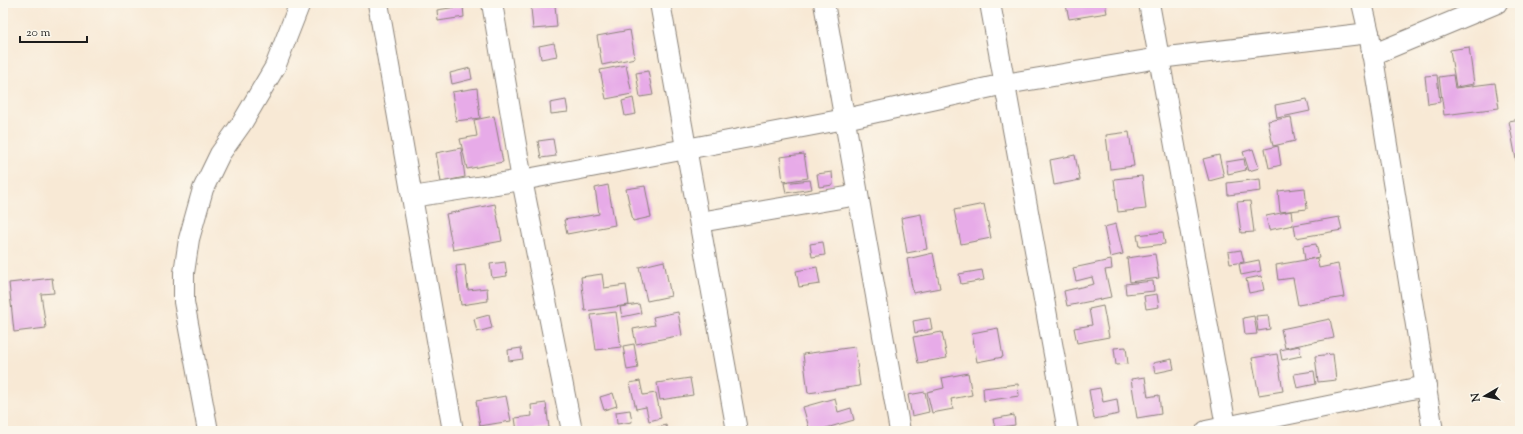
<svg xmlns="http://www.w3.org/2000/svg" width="1523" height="434" viewBox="0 0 1523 434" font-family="'Sorts Mill Goudy',serif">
	<rect width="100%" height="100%" fill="#fbf7ec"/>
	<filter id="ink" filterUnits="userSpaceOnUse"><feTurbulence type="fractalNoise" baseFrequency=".025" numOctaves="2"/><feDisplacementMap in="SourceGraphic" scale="8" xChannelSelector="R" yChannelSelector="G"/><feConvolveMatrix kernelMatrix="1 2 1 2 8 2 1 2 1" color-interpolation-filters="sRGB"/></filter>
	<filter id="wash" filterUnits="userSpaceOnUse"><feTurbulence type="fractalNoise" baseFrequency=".012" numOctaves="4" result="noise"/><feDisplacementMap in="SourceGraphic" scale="16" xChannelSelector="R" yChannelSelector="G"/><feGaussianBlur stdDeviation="0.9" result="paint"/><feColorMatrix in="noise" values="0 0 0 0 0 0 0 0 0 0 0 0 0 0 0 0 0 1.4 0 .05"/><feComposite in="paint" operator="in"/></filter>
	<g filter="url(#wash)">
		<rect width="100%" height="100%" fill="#f8e9d5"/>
		<g id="blocks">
			<g fill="#e7abe8">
				<path d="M1079 3H1105L1107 13 1069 19 1066 5Z"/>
				<path d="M555 5 557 27 533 29 531 8Z"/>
				<path d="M463 6 464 17 438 21 437 10Z"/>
				<path d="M630 30 635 58 602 65 597 36Z"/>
				<path d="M554 43 557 56 541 59 539 46Z"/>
				<path d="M1469 47 1474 84 1456 87 1450 50Z"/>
				<path d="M626 65 632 94 606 99 600 70Z"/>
				<path d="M470 68 472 79 452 84 450 73Z"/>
				<path d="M648 71 653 95 640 97 636 73Z"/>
				<path d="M1437 75 1440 102 1428 104 1425 76Z"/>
				<path d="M1453 75 1455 88 1495 83 1499 108 1444 115 1439 77Z"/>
				<path d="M477 88 480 118 456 121 452 92Z"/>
				<path d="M633 98 636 114 625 116 622 101Z"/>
				<path d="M1307 99 1310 111 1277 118 1275 105Z"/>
				<path d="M566 100 568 112 551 114 550 103Z"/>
				<path d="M494 116 503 162 467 169 460 139 477 136 474 120Z"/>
				<path d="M1291 117 1295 141 1273 146 1268 121Z"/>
				<path d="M1520 119V176H1519L1509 121Z"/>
				<path d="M1129 132 1134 166 1110 169 1106 135Z"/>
				<path d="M553 139 556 156 541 158 538 141Z"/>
				<path d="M1278 146 1281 165 1269 168 1265 149Z"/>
				<path d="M461 148 465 177 441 182 436 153Z"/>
				<path d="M1253 149 1259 168 1249 171 1243 152Z"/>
				<path d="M804 154 808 178 783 182 780 157Z"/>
				<path d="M1075 155 1080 180 1054 185 1050 160Z"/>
				<path d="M1219 155 1224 177 1209 181 1203 159Z"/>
				<path d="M1244 159 1246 170 1228 174 1226 162Z"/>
				<path d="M832 172 833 185 819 187 817 174Z"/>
				<path d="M1142 176 1146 209 1118 212 1114 179Z"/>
				<path d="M1260 179 1261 191 1228 195 1227 183Z"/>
				<path d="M810 180 812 189 786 193 784 183Z"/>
				<path d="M608 185 615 225 567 234 564 220 599 214 595 188Z"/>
				<path d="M645 186 651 217 633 221 626 189Z"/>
				<path d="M1305 188 1307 209 1280 212 1278 191Z"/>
				<path d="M1250 201 1254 232 1241 233 1237 202Z"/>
				<path d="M495 204 502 241 453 250 446 214Z"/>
				<path d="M984 204 991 238 961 244 954 210Z"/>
				<path d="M1291 211 1293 225 1269 230 1266 216Z"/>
				<path d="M921 214 927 249 907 253 901 218Z"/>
				<path d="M1339 217 1342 230 1296 238 1294 225Z"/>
				<path d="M1116 224 1123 254 1110 257 1104 227Z"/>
				<path d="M1163 232 1165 244 1139 247 1137 235Z"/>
				<path d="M823 242 825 255 812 257 810 244Z"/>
				<path d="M1316 244 1319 257 1305 260 1303 246Z"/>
				<path d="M1241 250 1244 262 1230 264 1228 252Z"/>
				<path d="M933 253 940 288 913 293 907 259Z"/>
				<path d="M1155 254 1159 278 1130 282 1127 258Z"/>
				<path d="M1317 258 1319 268 1338 264 1344 297 1298 305 1293 278 1278 280 1276 265Z"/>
				<path d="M1111 260 1112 269 1105 270 1111 297 1067 306 1064 291 1094 284 1092 277 1076 281 1073 268Z"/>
				<path d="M1259 260 1261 271 1241 275 1239 264Z"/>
				<path d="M664 261 671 296 647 301 639 267Z"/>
				<path d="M505 262 507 276 492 278 490 264Z"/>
				<path d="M465 265 468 290 487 288 488 301 461 305 456 266Z"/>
				<path d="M817 267 820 284 799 287 796 271Z"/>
				<path d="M982 270 984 280 961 284 959 274Z"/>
				<path d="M602 274 604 288 626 285 629 305 585 311 581 277Z"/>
				<path d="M1261 276 1264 290 1249 293 1246 279Z"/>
				<path d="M52 278 54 293 41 294 46 328 14 332 9 283Z"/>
				<path d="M1153 281 1154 291 1126 294 1125 284Z"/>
				<path d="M1157 294 1159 307 1146 309 1144 296Z"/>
				<path d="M639 304 641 313 622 317 620 307Z"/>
				<path d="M1103 306 1109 337 1077 343 1074 328 1092 325 1089 309Z"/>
				<path d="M616 312 621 347 596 350 591 315Z"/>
				<path d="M678 312 682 335 636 344 633 329 655 325 653 317Z"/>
				<path d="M489 315 492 328 477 332 474 319Z"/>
				<path d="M1268 315 1270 329 1258 331 1256 316Z"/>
				<path d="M1254 316 1257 334 1245 335 1243 318Z"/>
				<path d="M930 318 932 329 915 333 913 321Z"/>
				<path d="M1330 319 1334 338 1285 348 1281 329Z"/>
				<path d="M998 328 1003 357 977 362 972 333Z"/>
				<path d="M942 332 947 358 918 363 913 337Z"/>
				<path d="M634 344 638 368 627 370 623 346Z"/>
				<path d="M1299 346 1301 356 1282 360 1280 350Z"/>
				<path d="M855 347 860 386 808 393 803 354Z"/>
				<path d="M1126 347 1128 364 1116 365 1114 348Z"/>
				<path d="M521 348 523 359 509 361 508 350Z"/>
				<path d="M1277 354 1283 391 1259 395 1252 358Z"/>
				<path d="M1333 354 1336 380 1318 382 1315 356Z"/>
				<path d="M1172 359 1174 369 1155 373 1153 363Z"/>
				<path d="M1314 371 1316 384 1297 388 1294 374Z"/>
				<path d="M968 373 972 395 951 399 953 409 932 413 927 392 944 388 942 378Z"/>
				<path d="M1145 377 1148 397 1159 395 1161 414 1137 418 1131 379Z"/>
				<path d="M690 378 693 395 660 400 657 383Z"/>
				<path d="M640 381 643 395 656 393 661 418 649 421 646 407 636 409 630 383Z"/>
				<path d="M1018 384 1019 396 984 401 983 388Z"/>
				<path d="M1100 388 1103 402 1117 399 1119 414 1094 419 1089 390Z"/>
				<path d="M925 392 929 412 912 416 908 395Z"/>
				<path d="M613 393 617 406 604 410 600 397Z"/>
				<path d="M506 396 511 421 480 426 476 401Z"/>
				<path d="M835 398 838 412 851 408 854 420 816 431H810L803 407Z"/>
				<path d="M546 403 549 428 517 431 515 418 532 416 531 405Z"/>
				<path d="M630 410 632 422 617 424 616 412Z"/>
				<path d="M1014 415 1015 425 995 428 993 419Z"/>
				<path d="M666 425 667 431H651V429Z"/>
			</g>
		</g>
	</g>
	<g filter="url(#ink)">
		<use href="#blocks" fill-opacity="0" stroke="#8a8278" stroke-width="1"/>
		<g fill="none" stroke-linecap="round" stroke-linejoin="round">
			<defs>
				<g id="street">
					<path d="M378 3 453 431"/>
					<path d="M492 3 522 180 572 431"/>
					<path d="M660 3 737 431"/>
					<path d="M824 3 900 431"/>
					<path d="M990 3 1068 431"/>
					<path d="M1149 3 1226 426"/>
					<path d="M1362 3 1369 33 1433 431"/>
					<path d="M1372 55 1497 3"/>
					<path d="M412 197 522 180 845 119 1005 84 1159 58 1369 33"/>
					<path d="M700 222 858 195"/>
					<path d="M208 431 184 302V273L189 239 203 189 220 154 242 123 275 67 300 3"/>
					<path d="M1206 431 1426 386"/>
				</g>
			</defs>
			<use href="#street" stroke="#8a8278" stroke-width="22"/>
			<use href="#street" stroke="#fff" stroke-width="20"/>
		</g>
	</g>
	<rect width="1523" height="434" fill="none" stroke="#fbf7ec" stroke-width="16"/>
	<g transform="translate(1485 396) rotate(261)" stroke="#fbf7ec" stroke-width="3" paint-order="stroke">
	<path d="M0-3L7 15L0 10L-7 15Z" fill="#1c1c1c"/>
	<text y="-6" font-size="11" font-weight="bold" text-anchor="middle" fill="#1c1c1c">N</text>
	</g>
	<path d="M20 36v6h67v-6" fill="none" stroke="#1c1c1c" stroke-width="2"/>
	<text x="26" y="36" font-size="12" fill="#1c1c1c" stroke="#fbf7ec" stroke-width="3" paint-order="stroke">20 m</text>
</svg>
